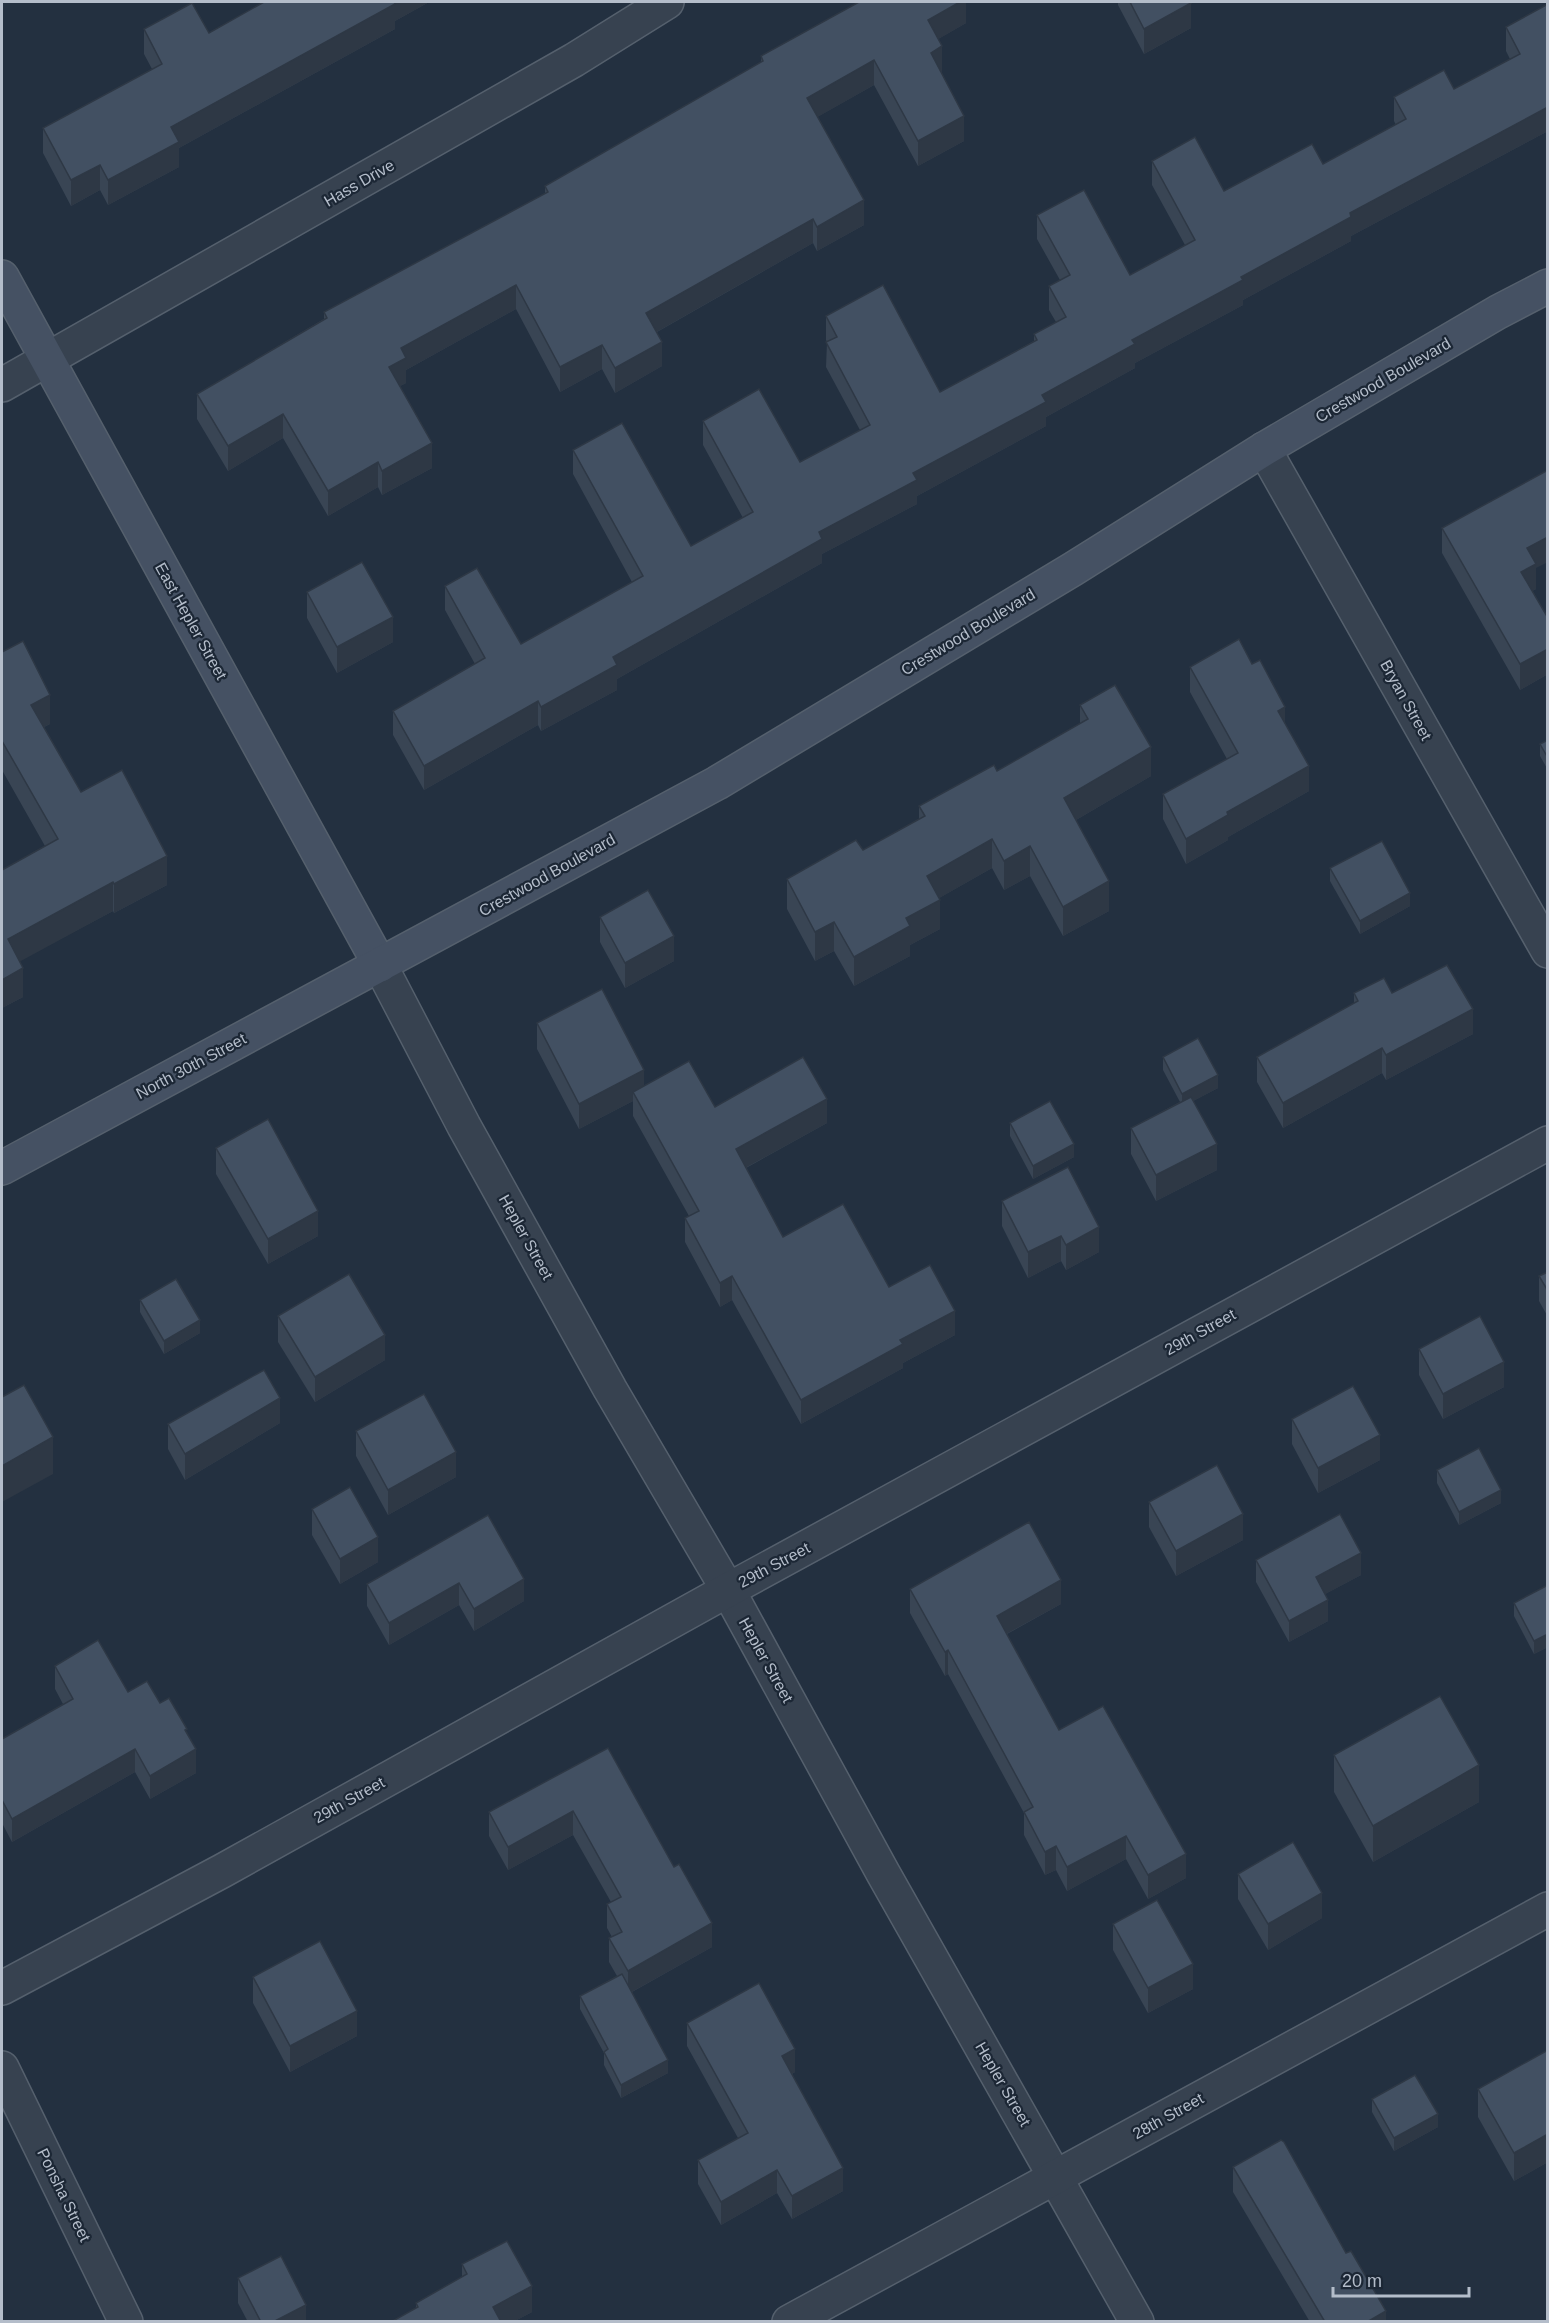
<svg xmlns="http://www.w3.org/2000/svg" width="1549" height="2323" viewBox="0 0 1549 2323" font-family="Arial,sans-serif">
	<rect width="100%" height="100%" fill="#233040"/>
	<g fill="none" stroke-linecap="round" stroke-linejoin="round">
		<defs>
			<g id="street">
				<path d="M2 385 574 60 667 2"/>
				<path d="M1264 449 1548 951"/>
				<path d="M380 965 464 1126 610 1389 728 1590 883 1873 1137 2322"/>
				<path d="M2 1988 222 1871 728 1590 1548 1143"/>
				<path d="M2 2068 126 2322"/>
				<path d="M789 2322 1548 1909"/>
			</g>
			<g id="secondary">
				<path d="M2 277 380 965"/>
				<path d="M2 1168 717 783 1073 569 1264 449 1498 312 1548 286"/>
			</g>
		</defs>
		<use href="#street" stroke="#55606d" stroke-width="36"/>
		<use href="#secondary" stroke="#55606d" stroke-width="36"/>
		<use href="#street" stroke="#374250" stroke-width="33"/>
		<use href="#secondary" stroke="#455163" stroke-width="33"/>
	</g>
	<g fill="#394554">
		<path d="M264 2H429L395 21V29L179 148V167L108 205 100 190 71 206 43 153V128L152 69 144 54V29L209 33Z"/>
		<path d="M966 2V23L938 39 942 71 941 72 964 141 918 166 874 85 817 117 864 225 817 251 813 243 657 332 662 366 615 393 602 369 560 392 516 309 406 370V383L400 386 432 468 382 495 378 487 328 516 283 438 228 471 197 419V394L324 319V312L545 194V186L761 62V56Z"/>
		<path d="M1118 2H1190L1191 28 1144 54 1118 5Z"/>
		<path d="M1548 4V131L1351 236V241L1243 300V305L1135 363V368L1046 417V426L917 496V504L822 554V563L617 679V690L541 731 538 725 424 790 393 735V711L475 664 445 610V586L521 644 632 582 573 474V450L691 546 743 518 703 445V421L800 462 860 430 826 367 827 342 826 340V316L940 392 1034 341V334L1056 322 1049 310V286L1060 280 1037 239V215L1130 275 1185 245 1152 185V161L1224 191 1323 164 1396 125 1394 121V97L1454 89 1510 59 1506 51V27Z"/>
		<path d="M1442 528 1536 568V589L1532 591 1548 618V674L1520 690 1442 553Z"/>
		<path d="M307 592 393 642 337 673 307 618Z"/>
		<path d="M2 652 50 724 44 727 81 792 167 885 114 913 113 911 19 961 23 997 2 1008 45 846 2 770Z"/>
		<path d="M1190 667 1285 724 1309 791 1228 837V840L1186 864 1163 819V794L1227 759 1190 692Z"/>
		<path d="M1080 705 1151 776 1076 820 1109 911 1063 936 1030 876 1004 890 992 868 939 898 940 929 910 945V956L854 986 834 951 815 961 787 909V879L863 850 919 819V806L997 771 1080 724Z"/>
		<path d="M1548 740V770L1540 756V744Z"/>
		<path d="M1330 868 1410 906 1360 934 1330 881Z"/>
		<path d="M600 917 674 961 625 988 600 942Z"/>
		<path d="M1354 993H1392L1473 1034 1386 1080 1382 1073 1283 1128 1257 1082V1057L1354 1003Z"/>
		<path d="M537 1023 644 1086 715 1107 827 1123 746 1168 783 1237 889 1287 955 1335 903 1363V1368L801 1424 732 1300 720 1307 685 1242V1218L689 1216 633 1116V1101L579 1129 537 1049Z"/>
		<path d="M1163 1057 1218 1088 1193 1101 1217 1170 1156 1201 1131 1154V1128L1180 1102 1163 1070Z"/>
		<path d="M1010 1123 1074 1157 1033 1179 1010 1136Z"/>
		<path d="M216 1148 318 1236 268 1264 216 1174Z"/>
		<path d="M1002 1201 1099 1252 1066 1270 1061 1261 1028 1278 1002 1226Z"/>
		<path d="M1548 1272V1317L1539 1301V1276Z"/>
		<path d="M140 1300 200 1333 164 1354 140 1312Z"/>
		<path d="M278 1316 385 1360 315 1402 278 1342Z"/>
		<path d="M1419 1349 1504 1387 1443 1419 1419 1375Z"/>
		<path d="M1292 1419 1380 1460 1318 1493 1292 1444Z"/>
		<path d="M280 1423 185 1480 168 1449V1424Z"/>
		<path d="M356 1431 456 1477 388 1515 356 1456Z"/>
		<path d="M1437 1470 1501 1503 1459 1525 1437 1483Z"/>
		<path d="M1149 1502 1243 1540 1176 1576 1149 1527Z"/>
		<path d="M312 1509 378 1562 340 1584 312 1535Z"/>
		<path d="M1256 1560 1361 1575 1325 1594 1328 1621 1289 1642 1256 1582Z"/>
		<path d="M524 1579V1601L474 1631 459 1605 389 1645 367 1606V1584Z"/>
		<path d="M1548 1585V1647L1534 1654 1514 1616V1603Z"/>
		<path d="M910 1589 1061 1604 1007 1634 1059 1730 1186 1878 1148 1899 1126 1859 1067 1891 1056 1870 1045 1875 1024 1835V1813L948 1674 945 1676 910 1613Z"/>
		<path d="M55 1666 160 1703 187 1735 196 1773 150 1799 135 1772 12 1842 2 1823V1739L63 1704 55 1689Z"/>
		<path d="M608 1748 712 1947 632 1992 668 2073 621 2098 604 2065V2053L580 2009V1996L617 1976 609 1962V1938L612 1937 607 1928V1904L611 1902 573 1835 508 1870 489 1836V1812Z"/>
		<path d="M1334 1755 1479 1802 1373 1862 1334 1792Z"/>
		<path d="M1238 1874 1322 1918 1268 1950 1238 1899Z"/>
		<path d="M1113 1924 1193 1989 1148 2013 1113 1950Z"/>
		<path d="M253 1977 357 2036 290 2072 253 2003Z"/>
		<path d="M687 2023 795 2072 792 2074 843 2191 792 2219 777 2193 721 2225 698 2184V2160L738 2138 687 2046Z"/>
		<path d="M1548 2050V2162L1514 2181 1478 2117V2089Z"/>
		<path d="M1372 2099 1438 2127 1394 2151 1372 2112Z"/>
		<path d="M1233 2167 1346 2253 1386 2322H1310L1233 2192Z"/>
		<path d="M462 2264 532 2312 513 2322H391L416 2308V2303L462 2277Z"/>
		<path d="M238 2278 306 2322H248L238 2303Z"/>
	</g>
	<g fill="#2e3845">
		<path d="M392 2H429L395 21V29L179 148V167L108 205V180L171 127Z"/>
		<path d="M960 2H966V23L928 45V20Z"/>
		<path d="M1191 3V28L1144 54V29Z"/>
		<path d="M942 46V71L931 78V53Z"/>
		<path d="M874 60V85L807 123V98Z"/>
		<path d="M1548 107V131L1351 236V241L1243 300V305L1135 363V368L1046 417V426L917 496V504L822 554V563L617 679V690L541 731V707L613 657 1132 340 1350 213Z"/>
		<path d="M964 116V141L918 166V141Z"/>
		<path d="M100 165V190L71 206V180Z"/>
		<path d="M864 200V225L817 251V227Z"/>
		<path d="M813 219V243L646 338V313Z"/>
		<path d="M516 285V309L406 370V383L389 392V367L401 348Z"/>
		<path d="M662 342V366L615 393V368Z"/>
		<path d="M602 345V369L560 392V367Z"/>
		<path d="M283 414V438L228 471V446Z"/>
		<path d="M432 443V468L382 495V471Z"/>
		<path d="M378 462V487L328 516V491Z"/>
		<path d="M1548 537V562L1536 568V589L1521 597V572L1527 548Z"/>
		<path d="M393 617V642L337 673V647Z"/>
		<path d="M1548 649V674L1520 690V664Z"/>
		<path d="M50 695V724L31 733V705Z"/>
		<path d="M538 701V725L424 790V766Z"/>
		<path d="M1285 707V732L1278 711Z"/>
		<path d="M1151 747V776L1064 827V798Z"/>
		<path d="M1309 766V791L1228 837V840L1186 864V839L1227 812Z"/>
		<path d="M992 839V868L927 905V876Z"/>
		<path d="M1030 846V876L1004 890V861Z"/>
		<path d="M167 856V885L114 913V884Z"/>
		<path d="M1109 881V911L1063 936V907Z"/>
		<path d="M113 882V911L8 968V939Z"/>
		<path d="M1410 893V906L1360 934V921Z"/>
		<path d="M940 900V929L910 945V956L854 986V957L906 918Z"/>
		<path d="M834 922V951L815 961V932Z"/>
		<path d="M674 936V961L625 988V963Z"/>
		<path d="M23 968V997L2 1008V980Z"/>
		<path d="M1473 1009V1034L1386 1080V1055Z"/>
		<path d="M1382 1048V1073L1283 1128V1103Z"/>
		<path d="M644 1070V1096L633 1092V1101L579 1129V1104Z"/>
		<path d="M1218 1075V1088L1182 1107V1094Z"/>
		<path d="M827 1099V1123L736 1173V1149Z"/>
		<path d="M1074 1144V1157L1033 1179V1166Z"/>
		<path d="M1217 1144V1170L1156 1201V1175Z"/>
		<path d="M318 1211V1236L268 1264V1239Z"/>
		<path d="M1099 1227V1252L1066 1270V1245Z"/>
		<path d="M1061 1236V1261L1028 1278V1252Z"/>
		<path d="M732 1276V1300L720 1307V1283Z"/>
		<path d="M955 1311V1335L903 1363V1368L801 1424V1400L900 1340Z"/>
		<path d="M200 1320V1333L164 1354V1341Z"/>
		<path d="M385 1335V1360L315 1402V1377Z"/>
		<path d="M1504 1362V1387L1443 1419V1394Z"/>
		<path d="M280 1398V1423L185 1480V1454Z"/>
		<path d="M1380 1435V1460L1318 1493V1468Z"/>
		<path d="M53 1437V1474L2 1502V1466Z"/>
		<path d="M456 1452V1477L388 1515V1490Z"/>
		<path d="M1501 1490V1503L1459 1525V1512Z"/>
		<path d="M1243 1514V1540L1176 1576V1551Z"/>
		<path d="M378 1537V1562L340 1584V1559Z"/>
		<path d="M1361 1553V1575L1316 1599V1577Z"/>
		<path d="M524 1579V1601L474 1631V1609Z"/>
		<path d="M1061 1580V1604L997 1639V1616Z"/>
		<path d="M459 1583V1605L389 1645V1623Z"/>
		<path d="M1328 1600V1621L1289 1642V1621Z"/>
		<path d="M1548 1634V1647L1534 1654V1641Z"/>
		<path d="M948 1650V1674L945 1676V1652Z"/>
		<path d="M135 1749V1772L12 1842V1819Z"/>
		<path d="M196 1749V1773L150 1799V1776Z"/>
		<path d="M1479 1765V1802L1373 1862V1826Z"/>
		<path d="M573 1811V1835L508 1870V1847Z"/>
		<path d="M1126 1836V1859L1067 1891V1867Z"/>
		<path d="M1056 1846V1870L1045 1875V1852Z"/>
		<path d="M1186 1854V1878L1148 1899V1875Z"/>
		<path d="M1322 1893V1918L1268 1950V1924Z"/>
		<path d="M712 1923V1947L628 1994V1971Z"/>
		<path d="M1193 1964V1989L1148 2013V1988Z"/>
		<path d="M357 2011V2036L290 2072V2046Z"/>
		<path d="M795 2049V2072L782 2079V2056Z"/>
		<path d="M668 2060V2073L621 2098V2085Z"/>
		<path d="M1438 2114V2127L1394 2151V2138Z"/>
		<path d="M1548 2134V2162L1514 2181V2153Z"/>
		<path d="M843 2168V2191L792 2219V2196Z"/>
		<path d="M777 2170V2193L721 2225V2202Z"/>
		<path d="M532 2286V2312L513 2322H493V2307Z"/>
		<path d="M306 2305V2322H273Z"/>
		<path d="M1386 2311V2322H1367Z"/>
	</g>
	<g fill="#425062" stroke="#2e3845" stroke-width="1.5">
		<path d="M264 2H394L395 4 171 127 179 142 108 180 100 165 71 180 43 128 162 64 144 29 192 3 209 33Z"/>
		<path d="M859 2H960L928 20 942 46 931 53 964 116 918 141 874 60 807 98 864 200 817 227 813 219 646 313 662 342 615 368 602 345 560 367 516 285 401 348 406 358 389 367 432 443 382 471 378 462 328 491 283 414 228 446 197 394 327 318 324 312 548 192 545 186 763 61 761 56Z"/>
		<path d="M1130 2H1190L1191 3 1144 29Z"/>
		<path d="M1548 4V107L1350 213 1351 217 1241 277 1243 280 1132 340 1135 344 1042 395 1046 402 913 473 917 480 819 532 822 539 613 657 617 665 541 707 538 701 424 766 393 711 485 658 445 586 477 568 521 644 643 576 573 450 622 423 691 546 753 512 703 421 759 389 800 462 870 425 826 342 837 337 826 316 883 285 940 392 1037 340 1034 334 1066 317 1049 286 1070 275 1037 215 1084 190 1130 275 1195 240 1152 161 1195 137 1224 191 1312 144 1323 164 1406 119 1394 97 1444 70 1454 89 1520 54 1506 27Z"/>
		<path d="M1548 470V537L1527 548 1536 564 1521 572 1548 618V649L1520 664 1442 528Z"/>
		<path d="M362 562 393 617 337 647 307 592Z"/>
		<path d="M1239 639 1252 664 1260 660 1285 707 1278 711 1309 766 1227 812 1228 815 1186 839 1163 794 1238 753 1190 667Z"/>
		<path d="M23 641 50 695 31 705 81 792 122 770 167 856 114 884 113 882 8 939 23 968 2 980V870L58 839 2 741V652Z"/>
		<path d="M1115 685 1151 747 1064 798 1109 881 1063 907 1030 846 1004 861 992 839 927 876 940 900 906 918 910 926 854 957 834 922 815 932 787 879 856 840 863 850 925 816 919 806 994 765 997 771 1088 719 1080 705Z"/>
		<path d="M1548 740V758L1540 744Z"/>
		<path d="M1382 841 1410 893 1360 921 1330 868Z"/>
		<path d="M648 890 674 936 625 963 600 917Z"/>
		<path d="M1447 965 1473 1009 1386 1055 1382 1048 1283 1103 1257 1057 1358 1001 1354 993 1384 978 1392 993Z"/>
		<path d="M602 989 644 1070 579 1104 537 1023Z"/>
		<path d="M1198 1038 1218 1075 1182 1094 1163 1057Z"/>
		<path d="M803 1057 827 1099 736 1149 783 1237 843 1204 889 1287 930 1265 955 1311 900 1340 903 1344 801 1400 732 1276 720 1283 685 1218 699 1211 633 1092 689 1061 715 1107Z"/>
		<path d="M1191 1097 1217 1144 1156 1175 1131 1128Z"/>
		<path d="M1050 1101 1074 1144 1033 1166 1010 1123Z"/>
		<path d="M268 1119 318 1211 268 1239 216 1148Z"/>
		<path d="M1068 1167 1099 1227 1066 1245 1061 1236 1028 1252 1002 1201Z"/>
		<path d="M1548 1272V1291L1539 1276Z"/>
		<path d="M349 1274 385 1335 315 1377 278 1316Z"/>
		<path d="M176 1279 200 1320 164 1341 140 1300Z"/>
		<path d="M1480 1316 1504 1362 1443 1394 1419 1349Z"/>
		<path d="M264 1370 280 1398 185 1454 168 1424Z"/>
		<path d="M24 1385 53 1437 2 1466V1397Z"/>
		<path d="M1353 1386 1380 1435 1318 1468 1292 1419Z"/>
		<path d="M424 1394 456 1452 388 1490 356 1431Z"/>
		<path d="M1479 1448 1501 1490 1459 1512 1437 1470Z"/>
		<path d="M1217 1465 1243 1514 1176 1551 1149 1502Z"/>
		<path d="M350 1487 378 1537 340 1559 312 1509Z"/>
		<path d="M1340 1514 1361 1553 1316 1577 1328 1600 1289 1621 1256 1560Z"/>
		<path d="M488 1515 524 1579 474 1609 459 1583 389 1623 367 1584Z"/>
		<path d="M1029 1522 1061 1580 997 1616 1059 1730 1103 1706 1186 1854 1148 1875 1126 1836 1067 1867 1056 1846 1045 1852 1024 1812 1033 1807 948 1650 945 1652 910 1589Z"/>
		<path d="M1548 1585V1634L1534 1641 1514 1603Z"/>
		<path d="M98 1640 128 1692 147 1681 160 1703 169 1698 187 1729 185 1730 196 1749 150 1776 135 1749 12 1819 2 1800V1739L73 1699 55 1666Z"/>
		<path d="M1440 1696 1479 1765 1373 1826 1334 1755Z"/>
		<path d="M608 1748 674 1867 679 1864 712 1923 628 1971 609 1938 622 1932 607 1904 621 1897 573 1811 508 1847 489 1812Z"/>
		<path d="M1293 1842 1322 1893 1268 1924 1238 1874Z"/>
		<path d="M1157 1900 1193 1964 1148 1988 1113 1924Z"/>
		<path d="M320 1941 357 2011 290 2046 253 1977Z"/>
		<path d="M622 1974 668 2060 621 2085 604 2052 608 2049 580 1996Z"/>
		<path d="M759 1983 795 2049 782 2056 843 2168 792 2196 777 2170 721 2202 698 2160 748 2133 687 2023Z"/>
		<path d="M1548 2050V2134L1514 2153 1478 2089Z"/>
		<path d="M1415 2075 1438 2114 1394 2138 1372 2099Z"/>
		<path d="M1281 2140 1284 2142 1346 2253 1351 2251 1386 2311 1367 2322H1325L1233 2167Z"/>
		<path d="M507 2241 532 2286 493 2307 501 2322H391L418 2307 416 2303 467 2274 462 2264Z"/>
		<path d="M281 2256 306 2305 273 2322H261L238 2278Z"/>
	</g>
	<g text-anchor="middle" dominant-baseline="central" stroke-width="4.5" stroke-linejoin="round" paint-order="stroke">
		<g font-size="16" fill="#b4bdca" stroke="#1c2735">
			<text transform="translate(359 183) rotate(-30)">Hass Drive</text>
			<text transform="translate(1383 380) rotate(-30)">Crestwood Boulevard</text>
			<text transform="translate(191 621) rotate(61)">East Hepler Street</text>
			<text transform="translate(968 632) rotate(-31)">Crestwood Boulevard</text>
			<text transform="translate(1406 700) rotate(61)">Bryan Street</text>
			<text transform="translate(547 875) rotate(-29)">Crestwood Boulevard</text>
			<text transform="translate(191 1066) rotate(-28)">North 30th Street</text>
			<text transform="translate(526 1237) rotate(61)">Hepler Street</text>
			<text transform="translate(1200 1332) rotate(-29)">29th Street</text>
			<text transform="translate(774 1565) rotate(-28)">29th Street</text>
			<text transform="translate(766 1660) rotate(61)">Hepler Street</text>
			<text transform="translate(349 1800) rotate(-29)">29th Street</text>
			<text transform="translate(1003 2084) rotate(60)">Hepler Street</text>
			<text transform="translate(1168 2116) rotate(-29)">28th Street</text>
			<text transform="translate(64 2195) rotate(64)">Ponsha Street</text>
		</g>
	</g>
	<rect width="1549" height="2323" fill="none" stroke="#b4bdca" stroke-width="6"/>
	<path d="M1333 2287v9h136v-9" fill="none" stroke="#b4bdca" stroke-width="3"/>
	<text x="1342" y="2287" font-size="18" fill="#b4bdca" stroke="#1c2735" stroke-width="4.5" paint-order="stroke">20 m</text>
</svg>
